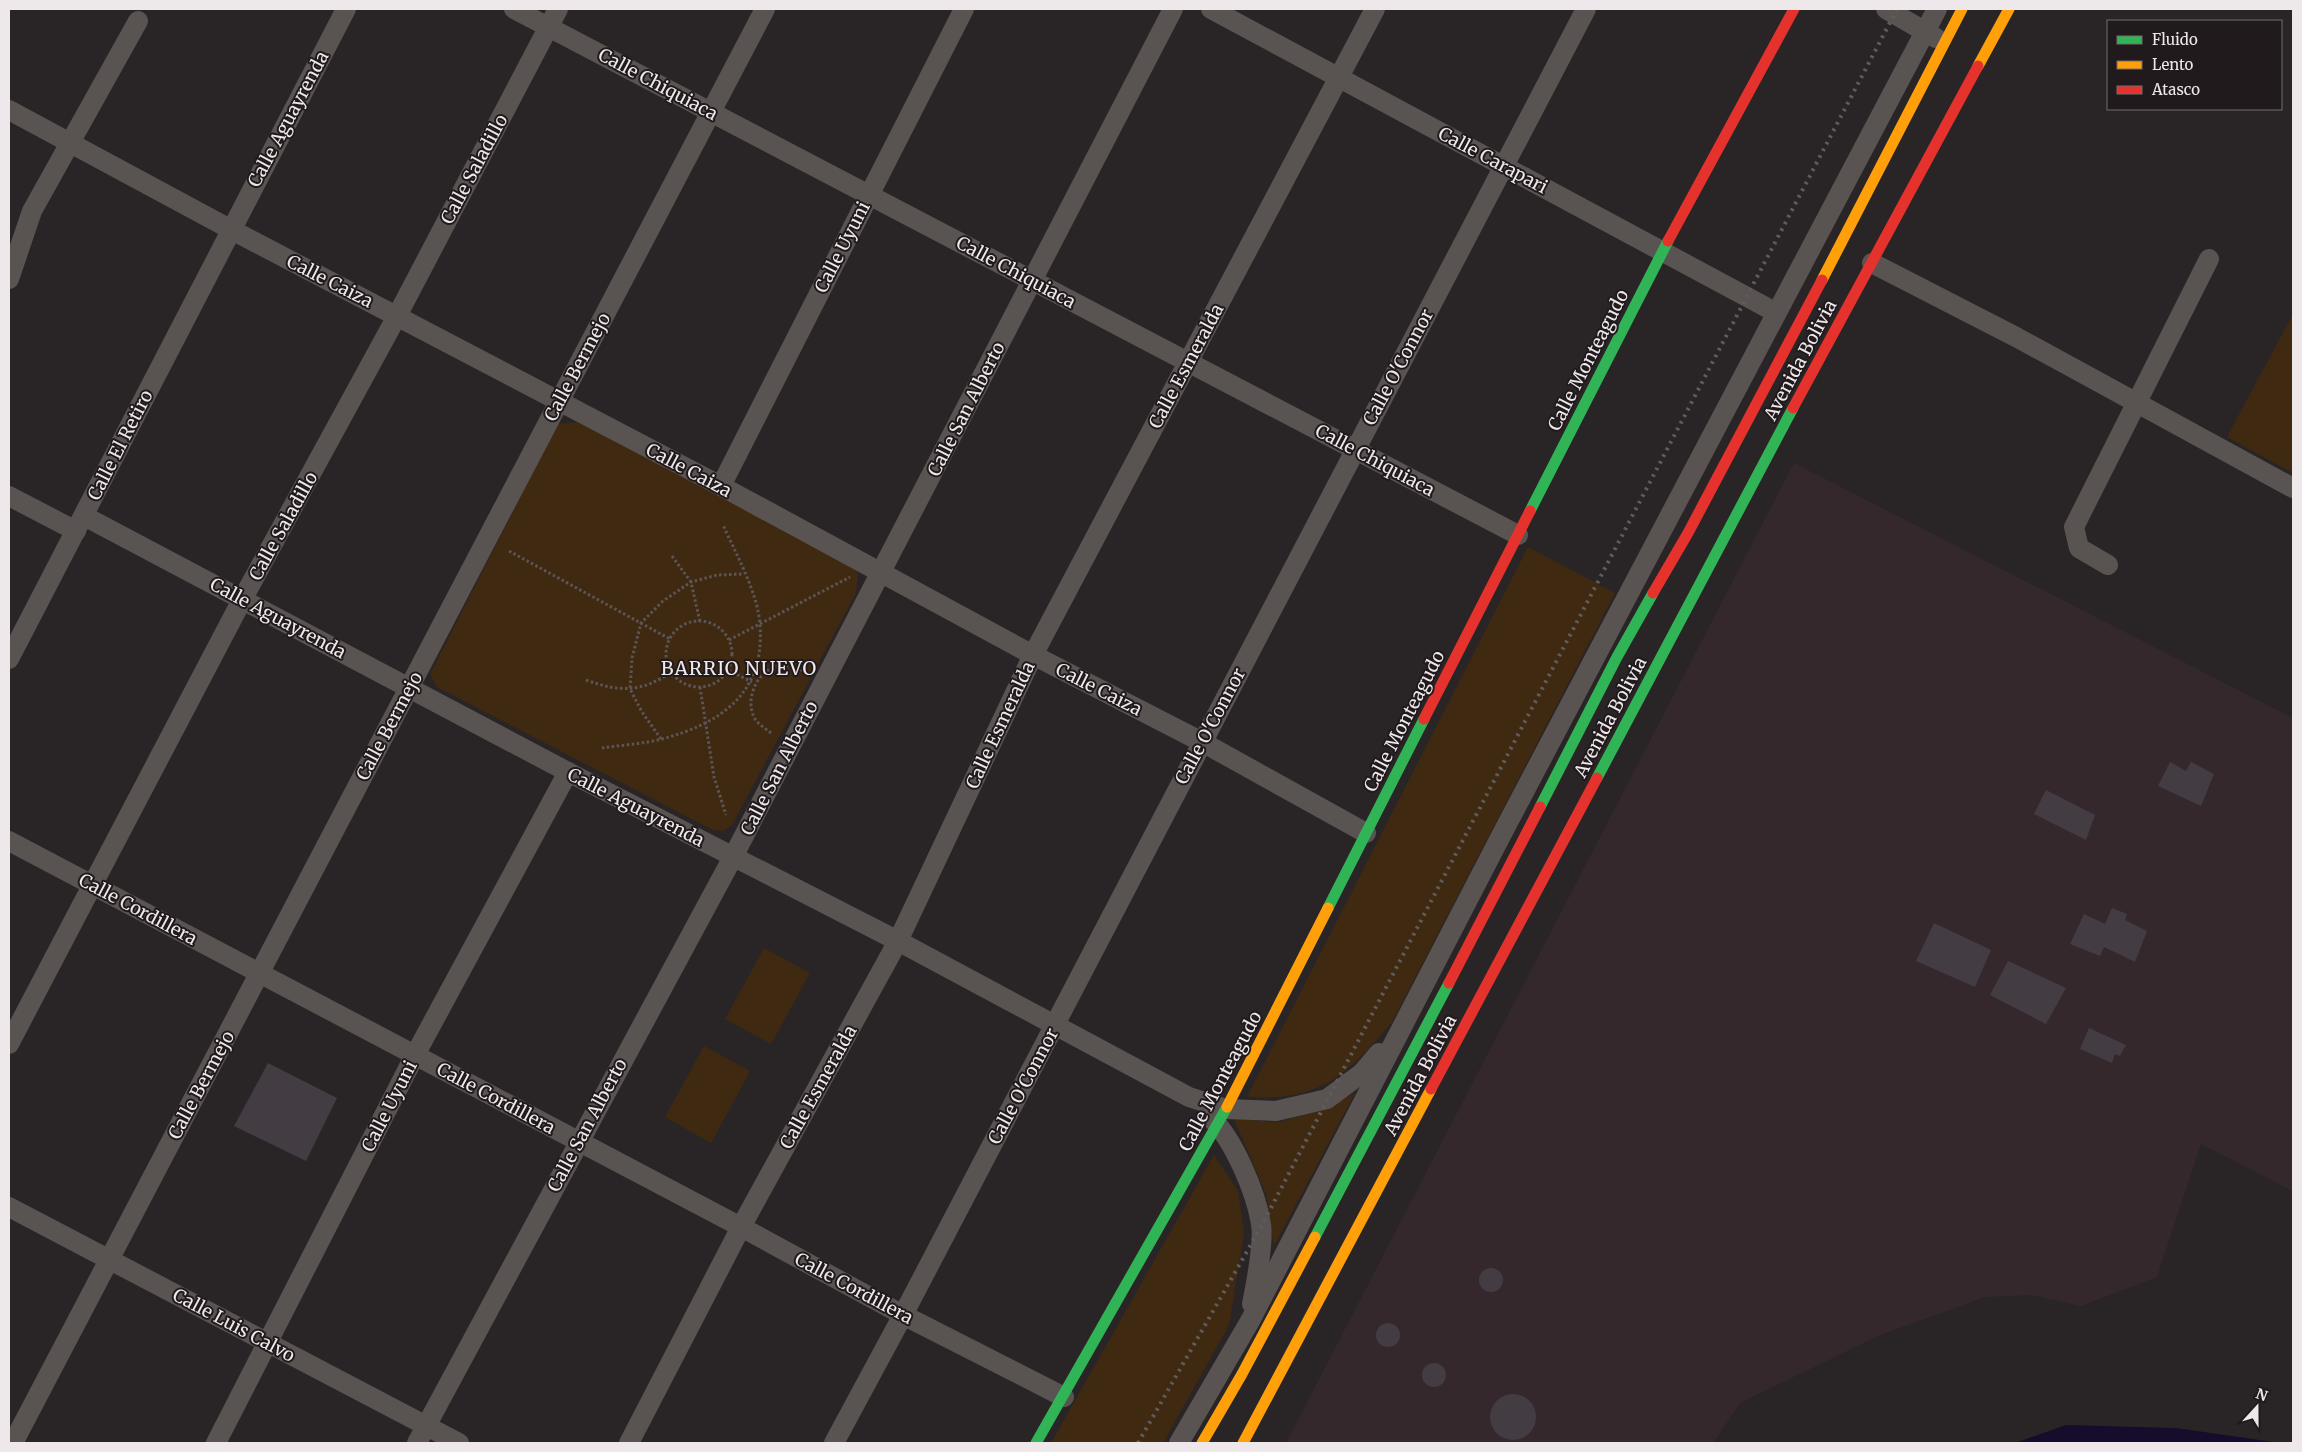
<svg xmlns="http://www.w3.org/2000/svg" width="2302" height="1452" viewBox="0 0 2302 1452" font-family="Merriweather,serif">
	<rect width="100%" height="100%" fill="#292527"/>
	<path fill="#35282d" d="M1794 463 2293 718V1191L2201 1144 2157 1277 2081 1306 2032 1295 1985 1297 1880 1335 1740 1403 1713 1443H1286Z"/>
	<g fill="#402911">
		<path d="M2293 314V473L2227 437Z"/>
		<path d="M578 422 849 562 858 573 856 593 732 825 723 831 713 830 437 687 430 674 558 424Z"/>
		<path d="M1528 547 1615 593 1392 1022C1363 1056 1334 1091 1286 1096 1274 1098 1260 1097 1247 1097Z"/>
		<path d="M764 948 810 973 771 1044 725 1019Z"/>
		<path d="M704 1046 750 1071 711 1143 665 1117Z"/>
		<path d="M1355 1093 1274 1246 1266 1194 1234 1119 1280 1122 1309 1113Z"/>
		<path d="M1214 1155 1238 1191 1244 1233 1229 1325 1163 1443H1051Z"/>
	</g>
	<path fill="#160d2d" d="M2066 1425 2176 1428 2281 1443H2015Z"/>
	<g fill="#433c43">
		<path d="M2170 762 2186 771 2191 762 2214 774 2201 806 2158 786Z"/>
		<path d="M2046 790 2095 815 2086 840 2034 814Z"/>
		<path d="M2112 908 2127 914 2125 920 2147 931 2135 962 2104 947 2100 956 2070 944 2084 914 2105 924Z"/>
		<path d="M1934 923 1991 950 1975 987 1916 961Z"/>
		<path d="M2008 961 2066 988 2046 1024 1990 995Z"/>
		<path d="M2089 1028 2126 1045 2120 1056 2115 1054 2112 1063 2080 1049Z"/>
		<path d="M268 1063 337 1098 306 1161 234 1126Z"/>
		<circle cx="1491" cy="1280" r="12"/>
		<circle cx="1388" cy="1335" r="12"/>
		<circle cx="1434" cy="1375" r="12"/>
		<circle cx="1513" cy="1417" r="23"/>
	</g>
	<g fill="none" stroke-linecap="round" stroke-linejoin="round">
		<g stroke="#5b5556" stroke-width="3" stroke-dasharray="2.5 2.5" stroke-linecap="butt">
			<path d="M509 551 670 639"/>
			<path d="M672 556 691 582 700 622"/>
			<circle cx="699" cy="654" r="33"/>
			<path d="M729 640 850 577"/>
			<path d="M728 670 752 682"/>
			<path d="M586 680C619 692 641 693 671 672"/>
			<path d="M700 687 714 777 726 815"/>
			<path d="M771 733C765 728 757 724 754 717 745 699 757 671 777 666 786 664 796 668 804 671"/>
			<path d="M661 739 642 712 630 689 632 658 641 623 663 601 691 582 717 575 744 574"/>
			<path d="M602 748C621 745 643 744 662 739 722 723 765 693 760 625 758 593 736 554 723 525"/>
		</g>
		<g stroke="#595352" stroke-width="20">
			<path d="M514 9 1518 535"/>
			<path d="M1211 9 1775 312"/>
			<path d="M1886 9 1936 38"/>
			<path d="M9 110 230 229 721 486 1033 655 1202 742 1366 833"/>
			<path d="M1872 263 2016 337 2293 488"/>
			<path d="M9 279 32 211 138 21"/>
			<path d="M721 486 964 9"/>
			<path d="M9 496 76 531"/>
			<path d="M84 516 568 772 898 941 1189 1097 1226 1109 1276 1111 1327 1099 1362 1073 1379 1053"/>
			<path d="M2108 565 2079 548 2074 527 2209 259"/>
			<path d="M9 659 346 9"/>
			<path d="M9 841 741 1227 903 1315 1064 1397"/>
			<path d="M9 1044 242 600 397 316 558 9"/>
			<path d="M1210 1117C1233 1138 1256 1192 1261 1224 1264 1242 1256 1284 1252 1304"/>
			<path d="M9 1207 459 1443"/>
			<path d="M13 1443 765 9"/>
			<path d="M216 1443 415 1055 568 772"/>
			<path d="M417 1443 733 857 1173 9"/>
			<path d="M629 1443 741 1227 898 941 1033 655 1375 9"/>
			<path d="M834 1443 903 1315 1586 9"/>
			<path d="M1179 1443 1250 1321 1504 830 1937 9"/>
		</g>
		<g stroke="#30b455" stroke-width="11">
			<path d="M1530 511 1668 241"/>
			<path d="M1597 778 1793 408"/>
			<path d="M1540 807 1617 657 1653 593"/>
			<path d="M1328 908 1424 719"/>
			<path d="M1315 1237 1449 983"/>
			<path d="M1036 1443 1227 1107"/>
		</g>
		<g stroke="#ff9f0a" stroke-width="11">
			<path d="M1978 66 2009 9"/>
			<path d="M1822 280 1962 9"/>
			<path d="M1227 1107 1328 908"/>
			<path d="M1202 1443 1242 1374 1315 1237"/>
			<path d="M1243 1443 1431 1089"/>
		</g>
		<g stroke="#e5322d" stroke-width="11">
			<path d="M1668 241 1794 9"/>
			<path d="M1793 408 1978 66"/>
			<path d="M1653 593 1688 533 1822 280"/>
			<path d="M1424 719 1530 511"/>
			<path d="M1449 983 1540 807"/>
			<path d="M1431 1089 1597 778"/>
		</g>
		<path stroke="#605c5d" stroke-width="4" stroke-dasharray="2.5 5" stroke-linecap="butt" d="M1138 1443 1262 1225 1897 9"/>
	</g>
	<g text-anchor="middle" dominant-baseline="central" stroke-width="4" stroke-linejoin="round" paint-order="stroke">
		<g font-size="18" fill="#eee8ea" stroke="#211a1c">
			<text transform="translate(658 84) rotate(28)">Calle Chiquiaca</text>
			<text transform="translate(288 119) rotate(-62)">Calle Aguayrenda</text>
			<text transform="translate(1493 160) rotate(28)">Calle Carapari</text>
			<text transform="translate(474 169) rotate(-62)">Calle Saladillo</text>
			<text transform="translate(842 247) rotate(-63)">Calle Uyuni</text>
			<text transform="translate(1016 272) rotate(28)">Calle Chiquiaca</text>
			<text transform="translate(330 281) rotate(27)">Calle Caiza</text>
			<text transform="translate(1588 360) rotate(-63)">Calle Monteagudo</text>
			<text transform="translate(1800 360) rotate(-62)">Avenida Bolivia</text>
			<text transform="translate(1186 366) rotate(-62)">Calle Esmeralda</text>
			<text transform="translate(577 367) rotate(-62)">Calle Bermejo</text>
			<text transform="translate(1398 367) rotate(-62)">Calle O'Connor</text>
			<text transform="translate(966 409) rotate(-63)">Calle San Alberto</text>
			<text transform="translate(120 445) rotate(-63)">Calle El Retiro</text>
			<text transform="translate(1375 460) rotate(28)">Calle Chiquiaca</text>
			<text transform="translate(689 470) rotate(28)">Calle Caiza</text>
			<text transform="translate(283 526) rotate(-61)">Calle Saladillo</text>
			<text transform="translate(278 618) rotate(28)">Calle Aguayrenda</text>
			<text transform="translate(1099 689) rotate(27)">Calle Caiza</text>
			<text transform="translate(1610 717) rotate(-62)">Avenida Bolivia</text>
			<text transform="translate(1404 721) rotate(-63)">Calle Monteagudo</text>
			<text transform="translate(1000 725) rotate(-65)">Calle Esmeralda</text>
			<text transform="translate(389 726) rotate(-62)">Calle Bermejo</text>
			<text transform="translate(1210 726) rotate(-62)">Calle O'Connor</text>
			<text transform="translate(779 768) rotate(-63)">Calle San Alberto</text>
			<text transform="translate(636 807) rotate(27)">Calle Aguayrenda</text>
			<text transform="translate(138 909) rotate(28)">Calle Cordillera</text>
			<text transform="translate(1420 1075) rotate(-62)">Avenida Bolivia</text>
			<text transform="translate(1220 1081) rotate(-62)">Calle Monteagudo</text>
			<text transform="translate(201 1085) rotate(-62)">Calle Bermejo</text>
			<text transform="translate(1023 1086) rotate(-62)">Calle O'Connor</text>
			<text transform="translate(818 1087) rotate(-61)">Calle Esmeralda</text>
			<text transform="translate(496 1098) rotate(28)">Calle Cordillera</text>
			<text transform="translate(389 1106) rotate(-63)">Calle Uyuni</text>
			<text transform="translate(587 1125) rotate(-62)">Calle San Alberto</text>
			<text transform="translate(854 1288) rotate(28)">Calle Cordillera</text>
			<text transform="translate(234 1325) rotate(28)">Calle Luis Calvo</text>
		</g>
		<g font-size="19" letter-spacing="1" fill="#eee8ea" stroke="#211a1c">
			<text x="739" y="668">BARRIO NUEVO</text>
		</g>
	</g>
	<rect width="2302" height="1452" fill="none" stroke="#eee8ea" stroke-width="20"/>
	<rect x="2107" y="20" width="175" height="90" fill="#211a1c" stroke="#736c6e"/>
	<rect x="2117" y="36" width="25" height="8" fill="#30b455" stroke="#736c6e"/>
	<text x="2152" y="45" font-size="15" fill="#eee8ea">Fluido</text>
	<rect x="2117" y="61" width="25" height="8" fill="#ff9f0a" stroke="#736c6e"/>
	<text x="2152" y="70" font-size="15" fill="#eee8ea">Lento</text>
	<rect x="2117" y="86" width="25" height="8" fill="#e5322d" stroke="#736c6e"/>
	<text x="2152" y="95" font-size="15" fill="#eee8ea">Atasco</text>
	<g transform="translate(2257 1407) rotate(21)" stroke="#211a1c" stroke-width="4" paint-order="stroke">
	<path d="M0-4L9 19L0 12L-9 19Z" fill="#eee8ea"/>
	<text y="-8" font-size="14" font-weight="bold" text-anchor="middle" fill="#eee8ea">N</text>
	</g>
</svg>
